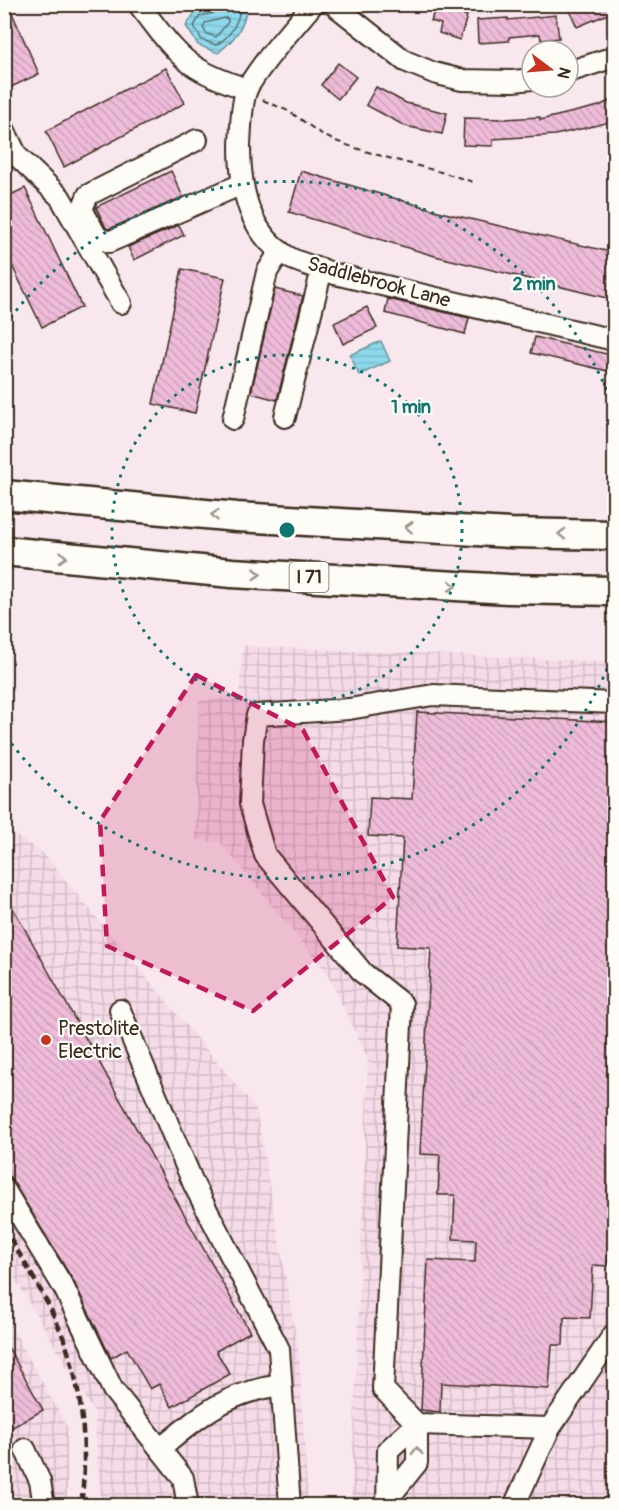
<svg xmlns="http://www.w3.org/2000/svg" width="619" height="1510" viewBox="0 0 619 1510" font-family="Pangolin,sans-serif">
	<defs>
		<pattern id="industrial-grid" width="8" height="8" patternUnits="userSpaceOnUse" patternTransform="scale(1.5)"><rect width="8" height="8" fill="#f5dae8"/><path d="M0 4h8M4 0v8" fill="none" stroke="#d3bbc7"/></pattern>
		<pattern id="water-rules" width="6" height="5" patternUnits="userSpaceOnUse" patternTransform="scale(1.5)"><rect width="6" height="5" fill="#8dd9ed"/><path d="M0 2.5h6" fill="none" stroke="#7bbacb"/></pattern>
		<pattern id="building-back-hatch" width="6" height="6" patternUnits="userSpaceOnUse" patternTransform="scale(1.5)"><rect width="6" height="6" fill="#eebbd9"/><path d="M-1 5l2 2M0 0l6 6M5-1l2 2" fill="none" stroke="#cda1ba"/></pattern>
	</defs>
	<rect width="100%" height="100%" fill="#f8e8ee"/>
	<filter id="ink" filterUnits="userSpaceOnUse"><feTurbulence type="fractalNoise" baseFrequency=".0167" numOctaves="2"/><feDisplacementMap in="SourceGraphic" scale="12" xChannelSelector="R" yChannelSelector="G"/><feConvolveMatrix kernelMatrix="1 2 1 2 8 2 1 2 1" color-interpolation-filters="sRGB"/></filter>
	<g filter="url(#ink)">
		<g fill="url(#industrial-grid)">
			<path d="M243 646 614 662V1505H351L368 1059 327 973 220 842 195 840 199 701 239 696Z"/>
			<path d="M5 829 43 853 256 1109 299 1354 308 1505H101L94 1412 5 1262Z"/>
			<path d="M4 1313 67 1427V1505H5Z"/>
		</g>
		<g fill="url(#water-rules)" stroke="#6c939a" stroke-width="1.5">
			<path d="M232 4 247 7C243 29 235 39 218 53L198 45 186 26 196 11Z"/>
			<path d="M381 341 390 361 359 375 350 355Z"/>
		</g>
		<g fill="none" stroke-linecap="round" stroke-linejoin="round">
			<g stroke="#5c7071" stroke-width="1.5">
				<path d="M223 4 220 12 200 16 194 26 202 40 216 45C231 37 239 21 241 4"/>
				<path d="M225 18 228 19V22L216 37 207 34 203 28 205 23Z"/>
			</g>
		</g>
		<g fill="url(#building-back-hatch)" stroke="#3b2a1e" stroke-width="1.5">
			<path d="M4 4H8L39 74 11 87 4 72Z"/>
			<path d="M580 4H615V11L577 27 569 9Z"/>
			<path d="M436 5 467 16 460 40 439 33 441 24 431 21Z"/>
			<path d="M556 15 559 38 541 40 540 34 509 37V41L478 43 477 20 508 18V20Z"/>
			<path d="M338 63 356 77 338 99 321 85Z"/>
			<path d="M166 68 185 103 64 167 46 131Z"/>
			<path d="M376 87 406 103 447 113 442 134 405 126 366 105Z"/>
			<path d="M615 98V121L555 135 493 139V146L463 145 464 118 504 119 540 117V120L599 106Z"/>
			<path d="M171 171 183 197 109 229 106 228 96 207Z"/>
			<path d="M301 171 445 213 615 253V300L435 256 289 212Z"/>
			<path d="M25 188 82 307 42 327 4 249V198Z"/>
			<path d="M179 225 184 235 134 260 128 247Z"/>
			<path d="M182 269 225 278 195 413 153 404Z"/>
			<path d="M275 289 303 296 277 400 251 393Z"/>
			<path d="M388 299 469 318 465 334 385 313Z"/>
			<path d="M367 307 377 328 343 344 334 323Z"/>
			<path d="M535 337 615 356 612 372 531 353Z"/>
			<path d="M417 712 615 722V1203H611L608 1266 593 1265 590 1318 564 1317 563 1345H552L549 1389 441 1383 440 1412 421 1410 428 1260 475 1262 476 1240 453 1239 455 1195H438L440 1155 420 1154 431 948 397 946 403 838 368 836 370 797 412 799Z"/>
			<path d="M13 908 250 1332 216 1351 230 1374 172 1407 159 1384 150 1389 127 1349 111 1358 74 1282 4 1167V913Z"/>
			<path d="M4 1340 43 1410 4 1432Z"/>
		</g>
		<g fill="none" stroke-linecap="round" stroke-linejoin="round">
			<defs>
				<g id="minor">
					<path d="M138 4C155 24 170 49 191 64 208 76 228 83 247 89"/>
					<path d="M313 4C292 30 265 58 248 87 241 100 241 130 240 145 240 190 249 236 292 259 306 265 321 269 335 274L614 340"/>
					<path d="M333 4 405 61 434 73 462 80 513 81 532 79"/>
					<path d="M568 72 614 57"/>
					<path d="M4 129 17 156 60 197 121 303"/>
					<path d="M197 140 88 195 82 209 97 237 109 242 242 184"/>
					<path d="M285 417 322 269"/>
					<path d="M233 419 267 272 280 251"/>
					<path d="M120 1010 194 1185 279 1349 290 1506"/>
					<path d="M4 1189 64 1288 113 1390 183 1478 188 1506"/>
					<path d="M550 1428 417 1424 383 1389 402 1004 363 973 265 855 250 804 253 740 257 715 349 709 433 695 614 703"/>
					<path d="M25 1449 40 1481 44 1506"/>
					<path d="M160 1449C202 1414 225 1393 281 1385"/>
					<path d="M387 1506 388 1450 417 1424V1463L388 1499"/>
					<path d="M514 1506 550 1428 614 1334"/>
				</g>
				<g id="highway">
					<path d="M4 495 237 517 510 533 614 535"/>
					<path d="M4 551 232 573 508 589 614 591"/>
				</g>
			</defs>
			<use href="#minor" stroke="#3b2a1e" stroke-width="24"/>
			<use href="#highway" stroke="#3b2a1e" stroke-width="33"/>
			<path stroke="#3b2a1e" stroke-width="2" stroke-dasharray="6 4.5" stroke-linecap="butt" d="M263 100C271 104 280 107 288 111 303 120 316 132 331 139 378 158 426 166 473 182"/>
			<use href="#minor" stroke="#fdfcf7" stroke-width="20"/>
			<use href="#highway" stroke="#fdfcf7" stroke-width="28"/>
			<path stroke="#3b2a1e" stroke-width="4.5" stroke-dasharray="9 4.5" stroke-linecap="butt" d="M4 1227C24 1263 48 1299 63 1337 83 1389 88 1451 81 1506"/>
		</g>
		<defs><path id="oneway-chevron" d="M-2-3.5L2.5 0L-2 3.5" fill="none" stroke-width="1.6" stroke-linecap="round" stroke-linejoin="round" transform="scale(1.5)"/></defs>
		<g stroke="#9c938a">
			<use href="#oneway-chevron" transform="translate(215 515) rotate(-175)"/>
			<use href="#oneway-chevron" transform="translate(409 527) rotate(-177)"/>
			<use href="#oneway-chevron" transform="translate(562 534) rotate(-179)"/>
			<use href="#oneway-chevron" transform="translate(63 557) rotate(5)"/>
			<use href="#oneway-chevron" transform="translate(257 574) rotate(3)"/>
			<use href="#oneway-chevron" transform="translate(452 586) rotate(3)"/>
			<use href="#oneway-chevron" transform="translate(417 1451) rotate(-91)"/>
		</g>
	</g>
	<path fill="#c2185b" fill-opacity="0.2" stroke="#c2185b" stroke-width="4.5" stroke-dasharray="12 8" stroke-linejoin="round" d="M196 675 303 730 393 897 253 1011 107 946 100 821Z"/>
	<g fill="none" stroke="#0f766e" stroke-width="3" stroke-dasharray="3 6">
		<circle cx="287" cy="530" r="175"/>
		<path d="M614 652A349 349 0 0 1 5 735M5 325A349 349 0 0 1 614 408"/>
	</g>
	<circle fill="#c8321e" stroke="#fdfcf7" stroke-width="2" cx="46" cy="1040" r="6"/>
	<g text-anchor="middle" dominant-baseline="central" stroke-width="4.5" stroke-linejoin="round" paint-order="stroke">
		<rect fill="#fdfcf7" stroke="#75695f" stroke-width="1.5" x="289.5" y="562" width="39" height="30" rx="4.5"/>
		<g font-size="18" font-weight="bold" fill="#3b2a1e">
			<text x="309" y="577">I 71</text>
		</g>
		<g font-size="20" fill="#3b2a1e" stroke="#fdfcf7">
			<text transform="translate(379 282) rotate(15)">Saddlebrook Lane</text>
		</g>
		<g font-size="20" fill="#3b2a1e" stroke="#fdfcf7" text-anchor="start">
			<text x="58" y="1028">Prestolite<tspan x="58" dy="23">Electric</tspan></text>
		</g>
	</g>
	<circle cx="287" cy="530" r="9" fill="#0f766e" stroke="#fdfcf7" stroke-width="3"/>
	<g font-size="18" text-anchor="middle" font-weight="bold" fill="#0f766e" stroke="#fdfcf7" stroke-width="4.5" stroke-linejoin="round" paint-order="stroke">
		<text x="534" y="290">2 min</text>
		<text x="411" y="413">1 min</text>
	</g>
	<rect width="619" height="1510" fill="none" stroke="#fdfcf7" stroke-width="24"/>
	<rect x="12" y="12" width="595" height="1486" fill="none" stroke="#3b2a1e" stroke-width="2" filter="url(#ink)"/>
	<g transform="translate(550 69) rotate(106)"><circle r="28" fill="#fdfcf7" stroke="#afa8a0" stroke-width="1.5"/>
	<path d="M0-4.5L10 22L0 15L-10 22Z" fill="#c8321e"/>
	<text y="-9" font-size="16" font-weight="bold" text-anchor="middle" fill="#3b2a1e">N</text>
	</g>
</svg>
